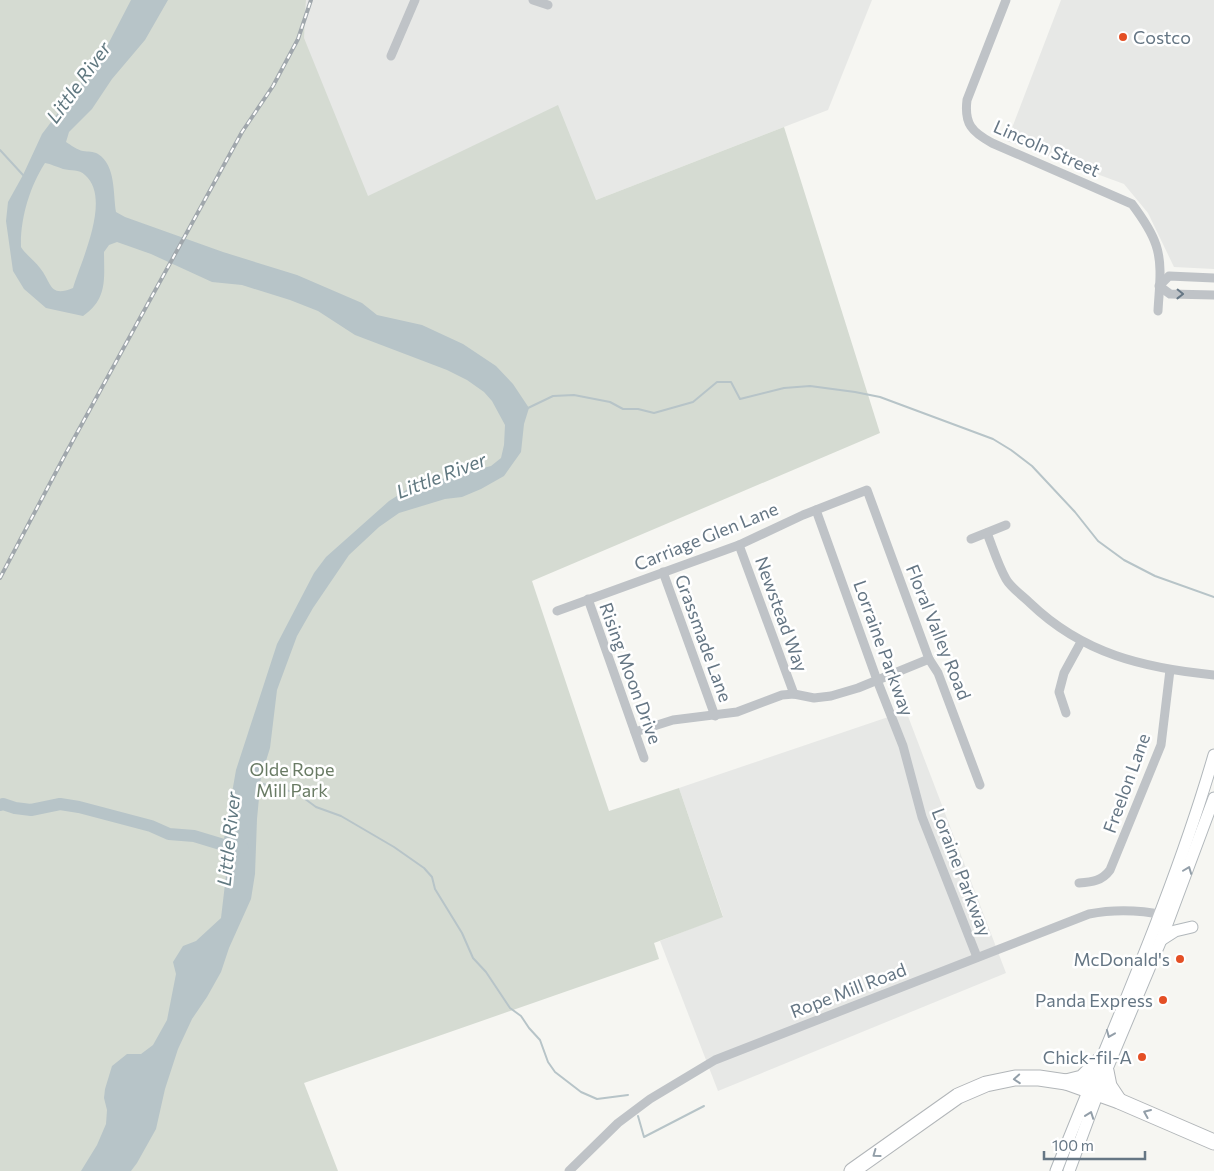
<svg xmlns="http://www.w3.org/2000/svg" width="1214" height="1171" viewBox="0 0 1214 1171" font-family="Commissioner,sans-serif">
	<rect width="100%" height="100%" fill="#f6f6f2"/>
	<g fill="#e7e8e6">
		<path d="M306 0H872L828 110 524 228 351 203 302 67Z"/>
		<path d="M1061 0H1214V269L1174 267 1148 213 1124 184 1007 141Z"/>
		<path d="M906 711 1006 973 718 1091 660 941 723 916 679 788Z"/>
	</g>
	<path fill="#d5dbd2" d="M0 0H306L304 38 368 196 558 105 596 200 784 127 880 433 532 581 609 811 679 788 723 917 654 943 659 959 304 1083 338 1171H0Z"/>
	<path fill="#b7c4c8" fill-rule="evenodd" d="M131 0H168L145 40 112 79 92 109 69 132 66 142C71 145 77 150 83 151 88 152 93 151 98 154 116 165 113 194 116 212L125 217 223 252 297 275 362 303 377 315 422 325 463 344 496 366 513 384 529 408 524 424 521 452 504 476 481 489 462 497 445 499 399 513 379 527 349 555 313 608 297 636 277 690 270 748 261 777 257 819 255 874 251 899 229 948 221 972 207 997 192 1019 178 1049 165 1089 156 1129 137 1163 131 1171H81L97 1145 106 1124 107 1110 104 1098 105 1089 112 1066 127 1054H141L153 1045 167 1020 176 974 173 962 183 946 196 941 221 918 229 850 224 839 236 770 277 644 314 573 326 557 389 501 411 487 491 466 501 458 504 445 505 425 492 401 484 392 467 380 447 370 355 335 318 311 290 300 242 285 212 282 151 254 117 242 109 245 104 252C104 278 108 299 83 316L46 308 24 289 13 271 6 221 8 202 23 175 42 134 104 52ZM45 163C51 164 57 167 63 169 71 171 79 169 85 175 112 198 81 261 73 288 49 298 52 283 40 268 35 261 26 255 21 247 20 219 30 186 45 163Z"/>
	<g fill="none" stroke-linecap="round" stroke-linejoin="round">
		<g stroke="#b7c4c8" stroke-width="2">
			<path d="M0 150 23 175"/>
			<path d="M528 408 553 396 574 395 610 402 623 409H638L654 413 693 402 717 382H731L740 399 784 388 810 386 855 392 880 397 993 439 1011 450 1032 466 1075 512 1098 541 1124 560 1155 576 1214 597"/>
			<path d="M259 783 297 793 316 807 341 816 394 847 424 868 432 877 435 889 462 933 473 958 486 972 510 1008 521 1016 529 1028 540 1040 548 1062 555 1072 581 1092 597 1099 628 1095"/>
			<path d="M638 1116 644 1137 704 1106"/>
		</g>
		<path stroke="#b7c4c8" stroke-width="12" d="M0 805 3 804 15 808 31 810 60 804 79 807 151 826 169 834 194 836 227 846 243 848"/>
		<defs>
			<g id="secondary">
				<path d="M1161 940 1175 931 1192 927"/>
				<path d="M1056 1171C1110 1034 1173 897 1214 755"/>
				<path d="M1069 1171 1106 1071 1161 940 1214 798"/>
			</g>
			<g id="motorway">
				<path d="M1106 1071 1109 1086 1119 1101"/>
				<path d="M1066 1082 1082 1078 1100 1060"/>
				<path d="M852 1171 958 1096 986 1084 1015 1078H1039L1066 1082 1119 1101 1214 1142"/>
			</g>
		</defs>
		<use href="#secondary" stroke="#b1b7bb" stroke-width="13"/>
		<use href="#motorway" stroke="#b2b6b9" stroke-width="17"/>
		<g stroke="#bfc3c7" stroke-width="9">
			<path d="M533 0 548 5"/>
			<path d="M1006 0 967 100C964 124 972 132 992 143L1132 204C1141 216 1151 230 1156 245 1163 265 1159 290 1158 311"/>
			<path d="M391 56 415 0"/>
			<path d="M1214 278 1169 276 1159 286 1170 294 1214 295"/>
			<path d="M816 510 877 680 903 746 922 817 977 957"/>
			<path d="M987 533C993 548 998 565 1006 579 1011 588 1023 596 1030 603 1083 654 1144 668 1214 675"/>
			<path d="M971 539 1006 525"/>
			<path d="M739 545 794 694"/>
			<path d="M663 572 715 716"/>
			<path d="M588 599 644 758"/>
			<path d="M557 611 739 545 803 515 867 490 929 659 938 673 980 785"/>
			<path d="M1066 713 1059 692 1064 673 1081 642"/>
			<path d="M635 732 673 720 737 712 782 695 794 694 814 698 831 696 858 688 929 659"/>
			<path d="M1079 883C1092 882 1102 881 1110 870L1161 745 1170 670"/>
			<path d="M569 1171 618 1123 650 1099 715 1060 1089 914C1114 909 1140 910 1165 915"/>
		</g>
		<use href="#secondary" stroke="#fff" stroke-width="11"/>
		<use href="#motorway" stroke="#fff" stroke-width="15"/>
		<defs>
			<path id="rail" d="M0 578 66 453 242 132 273 86 298 39 311 0"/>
		</defs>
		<use href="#rail" stroke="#a0a7ac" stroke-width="4"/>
		<use href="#rail" stroke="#fff" stroke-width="2" stroke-dasharray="5.5" stroke-linecap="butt"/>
	</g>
	<defs><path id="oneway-chevron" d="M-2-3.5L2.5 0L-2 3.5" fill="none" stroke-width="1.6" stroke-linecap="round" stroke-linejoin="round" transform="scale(1.25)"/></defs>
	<use stroke="#657684" href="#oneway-chevron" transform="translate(1180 294) rotate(1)"/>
	<g stroke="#939fa9">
		<use href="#oneway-chevron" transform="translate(1188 870) rotate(-69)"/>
		<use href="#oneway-chevron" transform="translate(1110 1034) rotate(112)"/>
		<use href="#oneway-chevron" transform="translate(1017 1079) rotate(176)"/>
		<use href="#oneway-chevron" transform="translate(1147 1113) rotate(-157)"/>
		<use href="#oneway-chevron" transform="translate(1090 1115) rotate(-70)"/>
		<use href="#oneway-chevron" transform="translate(876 1154) rotate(144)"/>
	</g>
	<g fill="#e44f25" stroke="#fff" stroke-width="2">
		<circle cx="1123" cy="37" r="5"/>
		<circle cx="1180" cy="959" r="5"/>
		<circle cx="1163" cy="1000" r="5"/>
		<circle cx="1142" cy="1057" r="5"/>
	</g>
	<g text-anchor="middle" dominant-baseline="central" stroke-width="5" stroke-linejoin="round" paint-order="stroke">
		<g font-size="18" fill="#657684" stroke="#fff" text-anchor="end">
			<text x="1133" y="37" text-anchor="start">Costco</text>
			<text x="1170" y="959">McDonald's</text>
			<text x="1153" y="1000">Panda Express</text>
			<text x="1132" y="1057">Chick-fil-A</text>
		</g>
		<g font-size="18" fill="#657684" stroke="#fff">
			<text transform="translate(1047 148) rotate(24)">Lincoln Street</text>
			<text transform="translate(706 536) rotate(-22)">Carriage Glen Lane</text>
			<text transform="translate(782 614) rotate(70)">Newstead Way</text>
			<text transform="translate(939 632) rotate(68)">Floral Valley Road</text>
			<text transform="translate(704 638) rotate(70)">Grassmade Lane</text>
			<text transform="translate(884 648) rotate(70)">Lorraine Parkway</text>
			<text transform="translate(631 673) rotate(70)">Rising Moon Drive</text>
			<text transform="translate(1126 783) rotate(-70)">Freelon Lane</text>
			<text transform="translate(962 872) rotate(69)">Loraine Parkway</text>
			<text transform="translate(848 990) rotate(-21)">Rope Mill Road</text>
		</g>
		<g font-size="18" fill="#697b64" stroke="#fff">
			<text x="292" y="769">Olde Rope<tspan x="292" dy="21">Mill Park</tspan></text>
		</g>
		<g font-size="19" font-style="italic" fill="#607880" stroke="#fff">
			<text transform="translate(78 82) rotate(-54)">Little River</text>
			<text transform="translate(441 475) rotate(-21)">Little River</text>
			<text transform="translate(228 839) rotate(-84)">Little River</text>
		</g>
	</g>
	<path d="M1044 1151v8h101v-8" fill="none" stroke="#657684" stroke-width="2.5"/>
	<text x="1052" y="1151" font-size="15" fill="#657684" stroke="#ffffff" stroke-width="4" paint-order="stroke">100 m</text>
</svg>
